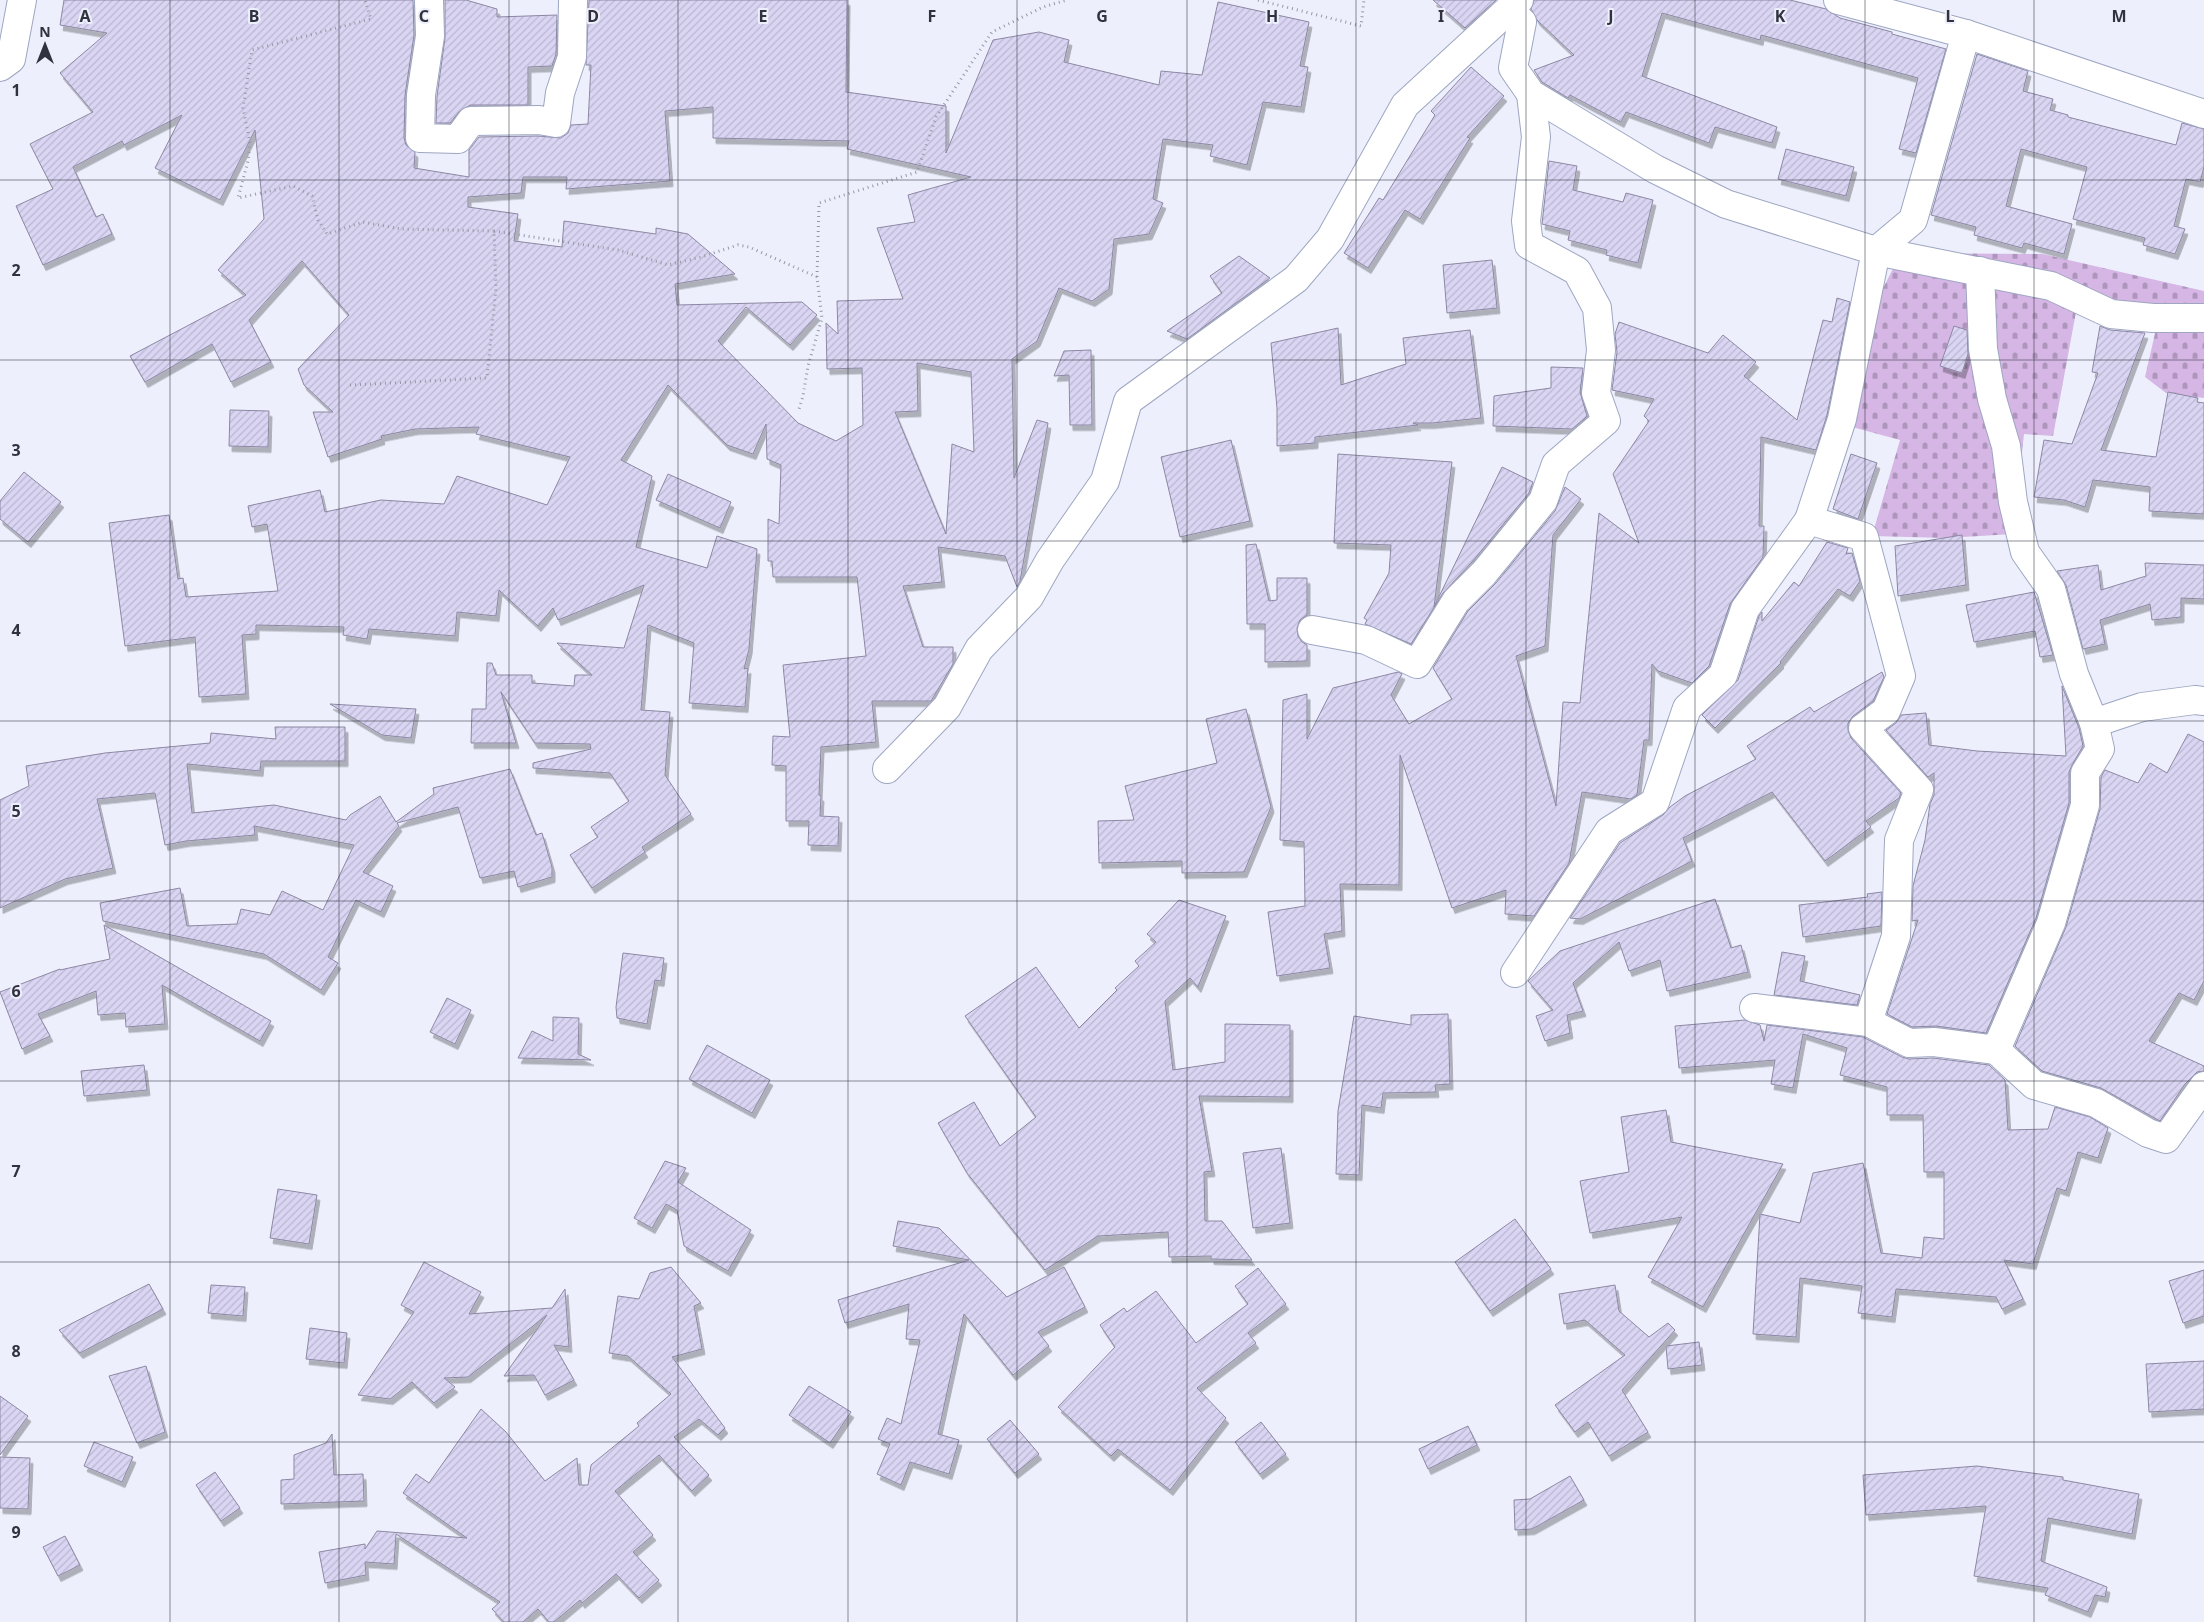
<svg xmlns="http://www.w3.org/2000/svg" width="2204" height="1622" viewBox="0 0 2204 1622" font-family="'Noto Sans',sans-serif">
	<defs>
		<pattern id="cemetery-stones" width="16" height="16" patternUnits="userSpaceOnUse" patternTransform="scale(1.25)"><rect width="16" height="16" fill="#d6b6e5"/><path d="M2 7V4a2 2 0 0 1 4 0v3zM10 15v-3a2 2 0 0 1 4 0v3z" fill="#ae95bb"/></pattern>
		<pattern id="building-hatch" width="6" height="6" patternUnits="userSpaceOnUse" patternTransform="scale(1.25)"><rect width="6" height="6" fill="#dad5f3"/><path d="M-1 1l2-2M0 6l6-6M5 7l2-2" fill="none" stroke="#bbb7d1"/></pattern>
		<filter id="shadow"><feDropShadow dx="3" dy="5.5" stdDeviation="0" flood-color="#0004"/></filter>
	</defs>
	<rect width="100%" height="100%" fill="#edf0fc"/>
	<path fill="url(#cemetery-stones)" d="M1901 253 2042 254 2204 291V398L2166 393 2145 377 2156 329 2076 312 2053 436 2024 434 2013 534 1946 538 1872 536 1900 440 1841 424 1873 308Z"/>
	<g fill="url(#building-hatch)" stroke="#8c87a3" fill-rule="evenodd" filter="url(#shadow)">
		<path d="M64 0H413L414 35 405 95 404 138 406 145 415 152 414 168 469 177V150L479 137 538 136 561 138 568 133 571 125 588 124 591 65H586L589 0H847L846 92 946 106V153L993 40 1039 32 1069 40 1064 62 1159 85 1161 71 1202 75 1218 2 1309 22 1300 66 1308 67 1301 107 1263 102 1247 165 1210 156 1213 145 1163 139 1153 199 1163 203 1149 234 1114 239 1109 289 1092 301 1059 288 1037 341 1012 359 1014 478 1037 420 1048 423 1020 581 1017 587 1005 556 938 547 942 582 903 586 923 647H953V664L931 701H872L876 742 821 747 819 795 821 796 820 816 839 817 838 846 808 845 809 821H786V766L772 765 773 736 790 737 783 665 866 656 857 577H773L772 561H768V519L779 524 781 465 767 459 766 424 753 454 727 445 668 385 621 460 652 476 636 547 707 568 717 536 757 549 749 649 744 669 748 668 745 707 689 703 694 643 648 625 641 710 670 712 665 775 691 814 642 847 645 852 592 888 570 855 598 837 591 827 629 801 610 773 533 768V763L591 749 590 744 535 743 501 692 516 743H471L472 709H486L487 663H492L496 675H532V683L574 686 575 675H592L557 643 624 648 644 585 558 620 553 608 538 626 499 590 496 616 457 612 455 636 369 629 367 639 343 635 344 627 256 625V634L242 635 246 694 199 697 195 637 125 646 109 523 169 515 178 579 183 578 186 597 278 591 267 524 252 527 248 506 320 490 325 512 381 500 444 504 457 476 547 505 570 457 476 434 479 427 415 429 381 436 382 439 328 457 313 412H333L304 385 298 369 349 315 302 261 249 320 271 362 231 382 212 344 145 382 130 356 246 295 218 270 264 219 255 130 220 200 155 168 182 115 124 145 122 141 73 167 96 217 103 214 112 234 43 265 16 206 53 189 30 144 93 112 60 73 107 33 60 25ZM713 107V138L849 141 847 149 971 177 908 195 915 222 877 228 903 299 837 301 838 334 826 323 827 369 862 368 863 425 836 441 798 423 718 341 746 307 790 345 817 315 802 302 677 305 675 284 735 274 688 234 656 228V234L564 221 562 247 514 241 518 214 468 207V197L521 193 523 177H567L566 189 670 181 665 111ZM917 363 971 372 974 452 952 444 946 534 895 412 918 411Z"/>
		<path d="M445 0H466L497 9V17L557 15 556 54 552 66 528 67V105H470L459 112 450 123H436L437 96 445 38Z"/>
		<path d="M1433 0H1496L1465 28Z"/>
		<path d="M1534 0H1790L1826 9 1840 18 1892 32V34L1946 49 1916 153 1899 149 1918 78 1761 35 1760 40 1662 13 1642 76 1777 127 1772 143 1715 127 1709 143 1626 112 1621 122 1570 95 1568 98 1542 82 1534 70 1574 55 1537 20 1531 9Z"/>
		<path d="M1977 54 2028 71 2023 91 2053 99 2050 110 2068 115V117L2176 145 2182 123 2204 129V167L2200 182 2186 179 2174 226 2185 229 2175 254 2143 245 2145 238 2073 219 2087 167 2021 149 2006 206 2072 224 2064 254 2024 243 2022 248 1974 235 1976 227 1931 215Z"/>
		<path d="M1471 67 1504 96 1467 137 1470 138 1420 219 1405 210 1368 268 1344 253 1379 198 1383 200 1435 115 1431 111Z"/>
		<path d="M1786 149 1854 167 1846 196 1778 179Z"/>
		<path d="M1549 161 1577 166 1573 190 1623 202 1626 193 1653 200 1638 263 1606 255 1607 250 1568 240 1570 231 1542 224Z"/>
		<path d="M1239 256 1270 278 1187 339 1167 331 1222 293 1210 276Z"/>
		<path d="M1492 260 1497 308 1447 313 1443 265Z"/>
		<path d="M1837 298 1850 302 1827 415 1816 450 1761 437 1759 526H1764L1763 557 1730 604 1709 666 1692 683 1658 671 1652 664 1649 740H1644L1637 795 1631 799 1582 792 1569 863 1534 916 1505 914 1506 890 1452 908 1400 755 1399 885 1340 884 1342 931 1324 934 1330 968 1277 976 1268 912 1305 906 1304 842 1280 840 1283 700 1307 694V739L1333 688 1398 672 1402 674 1391 695 1409 724 1452 699 1433 668 1468 611 1496 583 1555 511 1565 487 1581 499 1553 535 1545 646 1516 656 1556 806 1563 702 1580 703 1599 513 1639 543 1613 474 1649 421 1644 416 1654 399 1612 390 1617 352 1615 334 1619 322 1708 353 1723 335 1756 362 1744 376 1797 420 1823 320 1832 322Z"/>
		<path d="M1954 326 1967 330 1968 354 1962 373 1940 366Z"/>
		<path d="M2100 326 2110 330 2145 333 2101 450 2156 457 2168 392 2198 398 2197 402 2204 403V514L2149 511 2150 487 2093 480 2085 507 2064 500 2034 497 2044 440 2072 444 2098 373 2092 372Z"/>
		<path d="M1338 328 1341 385 1406 364 1403 338 1470 330 1481 418 1432 423H1413L1418 425 1315 437V443L1277 446V408L1271 343Z"/>
		<path d="M1091 350 1092 425H1070L1069 375 1054 376 1064 351Z"/>
		<path d="M1551 367 1583 368 1580 392 1587 416 1584 419 1572 429 1493 426 1494 396 1551 388Z"/>
		<path d="M230 410 269 411 268 447 229 446Z"/>
		<path d="M1231 440 1250 521 1180 537 1161 457Z"/>
		<path d="M1338 454 1452 462 1434 607 1502 467 1533 482 1529 493 1472 562 1443 593 1411 644 1365 624 1367 620 1364 618 1389 573 1391 545 1334 543Z"/>
		<path d="M1851 454 1877 463 1858 519 1833 509Z"/>
		<path d="M24 472 61 502 28 542 0 519V501Z"/>
		<path d="M668 474 731 502 720 528 656 500Z"/>
		<path d="M1962 535 1966 585 1898 596 1895 546Z"/>
		<path d="M1827 542 1848 548 1846 554 1852 553 1860 581 1850 596 1838 589 1780 662 1781 663 1715 728 1702 715 1738 680 1759 616 1762 612V621L1794 582 1799 586Z"/>
		<path d="M1256 544 1269 601 1277 600V578H1307V615L1300 620 1297 628 1298 636 1302 642 1307 645V661L1265 662V624H1247L1246 545Z"/>
		<path d="M2145 563 2204 565V599L2181 598V617L2152 620 2150 604 2100 620 2105 644 2083 649 2066 585 2057 571 2098 565 2101 590 2146 576Z"/>
		<path d="M2034 592 2053 655 2040 657 2035 631 1974 642 1966 605Z"/>
		<path d="M1882 672 1884 677 1873 701 1853 716 1848 723V730L1851 738 1901 793 1899 798 1866 821 1871 827 1825 861 1772 792 1683 838 1692 861 1580 919 1570 918 1620 843 1663 815 1670 807 1685 796 1756 759 1747 746 1810 707 1814 712Z"/>
		<path d="M2062 686 2079 728 2083 746 2072 765 2069 772V803L2036 918 1986 1033 1936 1026 1912 1027 1887 1014 1918 920 1912 921 1913 886 1925 840 1930 804 1934 795V773L1928 777 1886 730 1896 723 1901 715 1926 713 1929 745 1977 751 2066 756Z"/>
		<path d="M330 704 416 709 411 738 382 735Z"/>
		<path d="M1246 709 1271 807 1244 872 1182 873V861L1099 863 1098 821 1134 820 1125 786 1217 763 1206 719Z"/>
		<path d="M275 727H345V761H261L260 771 187 764 192 813 274 805 346 820 350 815 380 796 396 822 434 794 433 788 510 769 536 835 542 833 552 867V877L518 887 514 871 480 878 458 807 397 823 399 826 363 872 393 886 381 912 356 900 328 957 338 963 321 990 264 954 103 921 100 903 180 888 187 926 237 924 241 909 270 915 282 891 323 910 354 845 254 826 255 835 186 841 165 845 155 793 97 799 113 868 65 879 0 908V800L29 786 26 766 105 753 210 743 211 733 276 739Z"/>
		<path d="M2188 734 2204 742V981L2194 1000 2179 993 2149 1041 2204 1066V1071L2197 1072 2185 1084 2160 1121 2101 1088 2042 1071 2015 1046 2066 927 2100 809 2101 777 2105 770 2138 783 2150 763 2167 773Z"/>
		<path d="M1882 892 1881 926 1803 937 1799 905 1868 897 1867 894Z"/>
		<path d="M1715 899 1731 948 1741 945 1748 972 1667 991 1660 960 1629 971 1619 942 1573 983 1583 1011 1567 1015 1570 1033 1545 1041 1536 1016 1553 1010 1528 981 1560 951Z"/>
		<path d="M1179 900 1226 916 1198 987 1190 978 1165 1001 1173 1070 1225 1062V1024L1290 1025V1097L1199 1096 1212 1171 1204 1172 1205 1221H1222L1252 1260 1211 1259V1256L1169 1257 1168 1232 1098 1236 1045 1270 967 1173 938 1123 974 1102 1000 1146 1036 1117 965 1016 1036 967 1079 1028 1117 990 1115 988 1139 966 1135 961 1156 942 1147 934Z"/>
		<path d="M104 925 271 1021 260 1041 162 985 165 1024 126 1027 125 1013 98 1015 96 991 38 1014 50 1036 22 1049 0 992 60 969V970L110 959Z"/>
		<path d="M1782 952 1805 956 1800 981 1860 995 1857 1005 1774 995Z"/>
		<path d="M623 953 664 958 661 981 655 980 647 1024 617 1018 616 1007Z"/>
		<path d="M447 998 471 1010 455 1044 430 1032Z"/>
		<path d="M1448 1014 1450 1084 1435 1085 1436 1092 1383 1093 1381 1108 1362 1105 1359 1175 1336 1174 1338 1111 1354 1016 1411 1025V1015Z"/>
		<path d="M553 1017 579 1018 578 1054 591 1060 518 1058 532 1031 553 1041Z"/>
		<path d="M1745 1020 1760 1025 1764 1041 1767 1025 1863 1037 1902 1057 1909 1059 1933 1058 1989 1065 2005 1080 2008 1130 2048 1129 2055 1107 2090 1117 2108 1128 2098 1158 2078 1152 2066 1191 2057 1188 2033 1264 2004 1260 2023 1299 2002 1309 1996 1297 1896 1289 1892 1317 1858 1313 1862 1286 1800 1278 1796 1337 1753 1334 1760 1214 1800 1223 1813 1173 1863 1163 1881 1253 1922 1258 1924 1237 1944 1239V1172H1924L1923 1115H1887V1087L1840 1075 1847 1048 1803 1034 1793 1088 1771 1084 1775 1060 1679 1068 1675 1026Z"/>
		<path d="M707 1045 770 1080 752 1113 689 1079Z"/>
		<path d="M144 1065 147 1090 84 1096 81 1071Z"/>
		<path d="M1666 1110 1671 1142 1783 1164 1703 1307 1648 1277 1682 1217 1590 1233 1580 1181 1629 1172 1621 1117Z"/>
		<path d="M1281 1148 1290 1223 1253 1228 1243 1153Z"/>
		<path d="M665 1161 686 1168 678 1182 751 1230 728 1271 684 1246 677 1210 666 1204 652 1228 634 1218Z"/>
		<path d="M278 1189 317 1195 309 1244 270 1238Z"/>
		<path d="M1515 1219 1551 1269 1490 1311 1455 1262Z"/>
		<path d="M898 1221 939 1228 1007 1297 1064 1267 1085 1307 1038 1332 1049 1346 1013 1375 964 1314 938 1434 959 1440 949 1474 910 1462 901 1485 877 1474 890 1444 878 1439 887 1418 901 1424 920 1340 906 1339 909 1304 845 1323 838 1300 969 1260 893 1246Z"/>
		<path d="M424 1262 481 1292 469 1314 552 1308 565 1289 569 1347 554 1345 574 1380 545 1395 534 1375 504 1376 547 1315 468 1377 444 1378 455 1387 434 1403 412 1382 390 1399 358 1395 414 1312 401 1305Z"/>
		<path d="M671 1267 701 1303 694 1306 702 1349 672 1357 725 1428 718 1435 699 1419 674 1437 709 1475 692 1491 659 1455 615 1491 653 1535 633 1552 659 1580 639 1598 616 1574 582 1603 580 1600 554 1622H549L538 1609 523 1622H504L492 1609 500 1602 396 1534 394 1564 365 1562 366 1575 325 1583 319 1552 365 1544V1549L377 1531 467 1538 403 1493 416 1474 429 1483 481 1409 506 1432 545 1481 577 1458 579 1485H588L591 1465 639 1426 637 1423 671 1394 628 1356 609 1353 618 1296 639 1299 650 1273Z"/>
		<path d="M1258 1268 1286 1304 1248 1333 1256 1343 1197 1388 1226 1418 1170 1490 1118 1449 1111 1456 1058 1407 1115 1347 1100 1325 1124 1308 1127 1312 1156 1291 1196 1343 1248 1304 1235 1286Z"/>
		<path d="M2204 1270V1316L2183 1323 2169 1281Z"/>
		<path d="M149 1284 163 1309 80 1353 59 1330Z"/>
		<path d="M211 1285 245 1287 243 1316 208 1313Z"/>
		<path d="M1615 1285 1619 1311 1649 1337 1668 1323 1675 1330 1622 1390 1648 1432 1609 1456 1588 1422 1575 1432 1555 1405 1625 1355 1585 1320 1564 1324 1559 1294Z"/>
		<path d="M310 1328 347 1333 344 1363 306 1359Z"/>
		<path d="M1699 1342 1702 1365 1668 1369 1666 1346Z"/>
		<path d="M2204 1361V1409L2149 1412 2146 1364Z"/>
		<path d="M146 1366 165 1432 137 1443 109 1376Z"/>
		<path d="M809 1386 851 1412 830 1443 789 1415Z"/>
		<path d="M0 1396 28 1416 0 1455Z"/>
		<path d="M1010 1420 1039 1454 1015 1473 987 1439Z"/>
		<path d="M1261 1422 1286 1454 1260 1474 1235 1442Z"/>
		<path d="M1468 1426 1477 1445 1428 1469 1419 1449Z"/>
		<path d="M332 1434 334 1475 363 1474 364 1501 281 1504V1480L294 1479V1455L326 1443Z"/>
		<path d="M94 1442 133 1457 122 1482 84 1466Z"/>
		<path d="M0 1457 30 1458 28 1509 0 1508Z"/>
		<path d="M1977 1466 2063 1477V1480L2139 1494 2132 1534 2048 1518 2041 1561 2107 1587 2105 1597 2095 1595 2088 1612 2045 1595 2048 1588 1974 1576 1986 1506 1866 1515 1863 1475Z"/>
		<path d="M215 1472 240 1508 221 1521 196 1485Z"/>
		<path d="M1570 1476 1584 1500 1532 1529 1515 1530 1514 1500 1530 1499Z"/>
		<path d="M65 1536 80 1565 58 1576 43 1547Z"/>
	</g>
	<g fill="none" stroke-linecap="round" stroke-linejoin="round">
		<defs>
			<g id="minor">
				<path d="M429 0 430 36 421 95 420 138 458 139 471 121 539 120 556 123 560 93 572 57 573 0"/>
				<path d="M1838 0 1966 34 2204 114"/>
				<path d="M1509 10 1522 22 1513 68 1531 94 1655 169 1726 204 1876 251 2051 286 2111 314 2153 318H2204"/>
				<path d="M0 67 11 59 22 0"/>
				<path d="M1312 630 1366 640 1417 664 1456 601 1484 573 1543 501 1556 464 1606 421 1596 393 1601 350 1597 308 1577 271 1529 245 1526 221 1536 137 1531 94"/>
				<path d="M2094 723 2142 707 2195 700 2204 701"/>
				<path d="M887 769 947 707 979 649 1029 597 1050 560 1105 481 1128 401 1296 279 1330 239 1405 105 1519 0"/>
				<path d="M1515 973 1609 831 1655 802 1687 708 1723 675 1745 609 1809 520"/>
				<path d="M1754 1008 1868 1022 1909 1043 1934 1042 1996 1050 2051 923 2085 805V773L2100 749 2094 723 2074 674 2051 589 2025 552 2013 502 2006 446 1992 399 1983 349 1980 271"/>
				<path d="M1868 1022 1896 936 1899 840 1919 790 1863 728 1886 711 1901 676 1864 537 1809 520 1842 419 1876 251 1913 220 1966 34"/>
				<path d="M1996 1050 2034 1085 2096 1103 2148 1133 2166 1139 2204 1086"/>
			</g>
		</defs>
		<use href="#minor" stroke="#9ea6c2" stroke-width="30"/>
		<g stroke="#9699a5" stroke-width="3" stroke-dasharray="1 4" stroke-linecap="butt">
			<path d="M1258 0 1361 26 1364 0"/>
			<path d="M494 231 618 250 668 265 701 257 738 245 749 247 817 277 822 318 808 366 803 396 799 409"/>
			<path d="M817 277 819 203 917 172 936 117 992 32 1043 7 1067 0"/>
			<path d="M350 385 487 378 496 288 494 231 401 229 363 222 327 234 318 220 312 196 293 186 238 198 248 161 250 143 243 108 252 50 371 19 365 0"/>
		</g>
		<use href="#minor" stroke="#fff" stroke-width="28"/>
	</g>
	<path fill="none" stroke="#30333f" stroke-width="1" stroke-opacity="0.55" d="M170 0V1622M339 0V1622M509 0V1622M678 0V1622M848 0V1622M1017 0V1622M1187 0V1622M1356 0V1622M1526 0V1622M1695 0V1622M1865 0V1622M2034 0V1622M0 180H2204M0 360H2204M0 541H2204M0 721H2204M0 901H2204M0 1081H2204M0 1262H2204M0 1442H2204"/>
	<g font-size="16" text-anchor="middle" font-weight="bold" fill="#30333f" stroke="#edf0fc" stroke-width="4" stroke-linejoin="round" paint-order="stroke">
		<text x="85" y="22">A</text>
		<text x="254" y="22">B</text>
		<text x="424" y="22">C</text>
		<text x="593" y="22">D</text>
		<text x="763" y="22">E</text>
		<text x="932" y="22">F</text>
		<text x="1102" y="22">G</text>
		<text x="1272" y="22">H</text>
		<text x="1441" y="22">I</text>
		<text x="1611" y="22">J</text>
		<text x="1780" y="22">K</text>
		<text x="1950" y="22">L</text>
		<text x="2119" y="22">M</text>
		<text x="16" y="96">1</text>
		<text x="16" y="276">2</text>
		<text x="16" y="456">3</text>
		<text x="16" y="636">4</text>
		<text x="16" y="817">5</text>
		<text x="16" y="997">6</text>
		<text x="16" y="1177">7</text>
		<text x="16" y="1357">8</text>
		<text x="16" y="1538">9</text>
	</g>
	<g transform="translate(45 45)" stroke="#edf0fc" stroke-width="4" paint-order="stroke">
	<path d="M0-4L9 19L0 12L-9 19Z" fill="#30333f"/>
	<text y="-8" font-size="14" font-weight="bold" text-anchor="middle" fill="#30333f">N</text>
	</g>
</svg>
